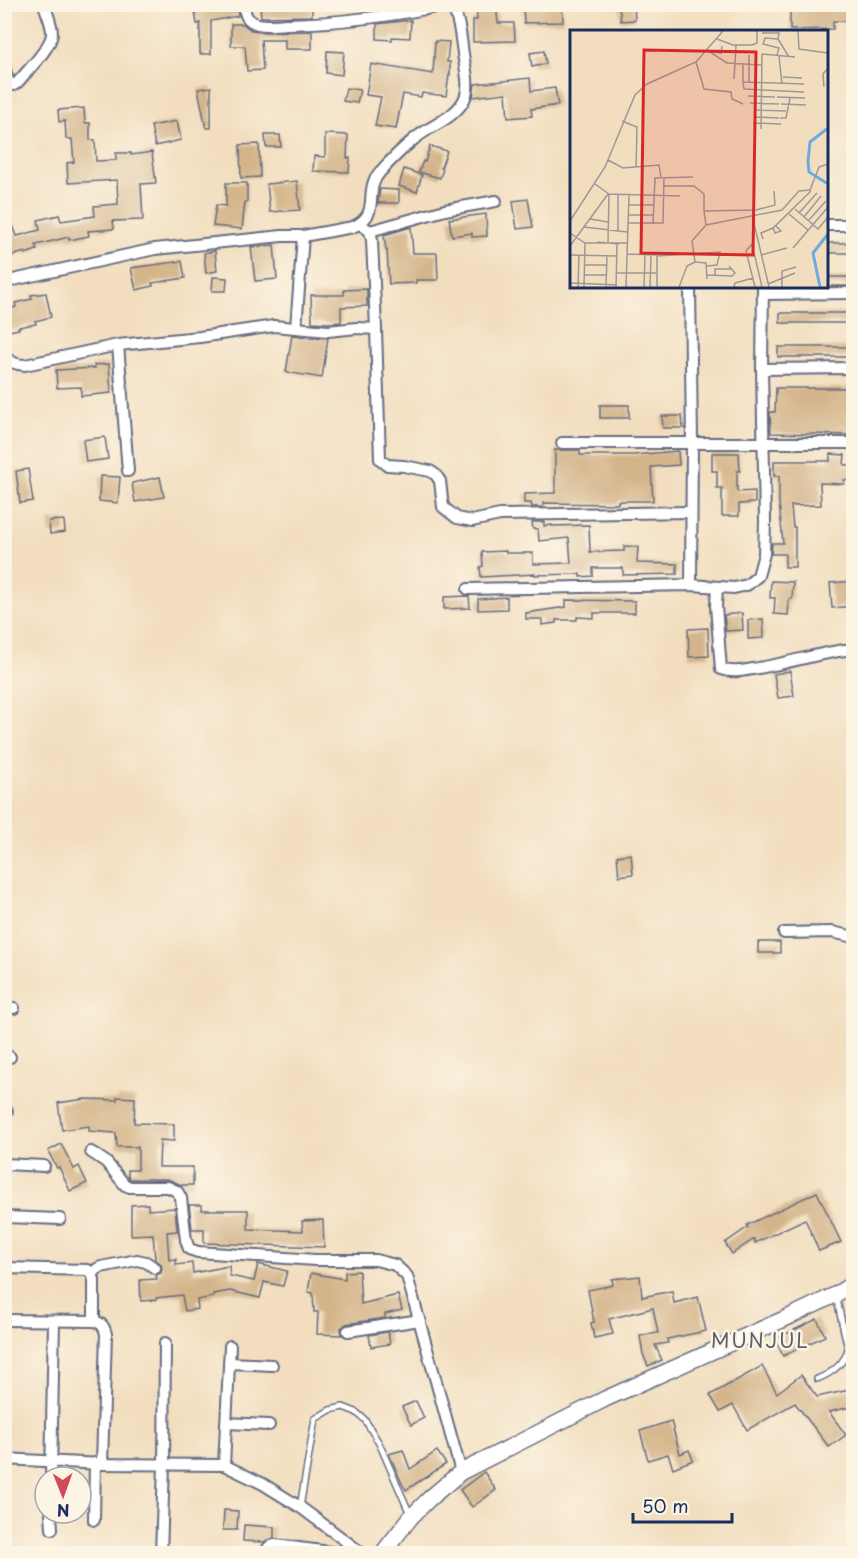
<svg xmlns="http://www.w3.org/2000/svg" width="858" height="1558" viewBox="0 0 858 1558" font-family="'Playpen Sans',sans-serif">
	<rect width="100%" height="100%" fill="#fcf5e5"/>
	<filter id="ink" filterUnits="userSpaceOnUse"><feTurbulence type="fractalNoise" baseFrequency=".0167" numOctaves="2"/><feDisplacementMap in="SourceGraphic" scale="12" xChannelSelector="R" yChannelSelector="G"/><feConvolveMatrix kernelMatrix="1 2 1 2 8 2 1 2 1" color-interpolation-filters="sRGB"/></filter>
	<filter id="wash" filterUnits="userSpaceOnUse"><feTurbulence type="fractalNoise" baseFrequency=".008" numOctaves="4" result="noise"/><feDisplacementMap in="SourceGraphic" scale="24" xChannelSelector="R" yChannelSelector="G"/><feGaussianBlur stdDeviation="1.35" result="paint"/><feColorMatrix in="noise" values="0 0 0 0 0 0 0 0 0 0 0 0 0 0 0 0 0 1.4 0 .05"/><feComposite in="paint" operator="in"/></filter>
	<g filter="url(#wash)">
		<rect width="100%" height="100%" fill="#f2debf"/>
		<g id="blocks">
			<g fill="#d4b58b">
				<path d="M260 4H312V16L261 17Z"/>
				<path d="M476 4H496L498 23H514L515 41 473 42V20H477Z"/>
				<path d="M545 4H562L563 22 524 23 523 7Z"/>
				<path d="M634 5 635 20 621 21 619 6Z"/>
				<path d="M237 8 238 16 211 21V54H200V23L197 24 195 12 209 9V10Z"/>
				<path d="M833 8H846L847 21H833V29L790 30V9Z"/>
				<path d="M411 20 410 38 392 37V40L377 39V24Z"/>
				<path d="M231 24H243L251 30 263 32 312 31V49H285V40H261L263 70 247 71 245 46H231Z"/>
				<path d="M435 41 449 42 447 62H450V75H449L446 96 422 93 421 97 403 94 396 129 375 126 381 97 366 95 371 64 433 74Z"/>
				<path d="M327 51 344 52 342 75 326 73Z"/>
				<path d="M544 51 546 64 532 67 530 53Z"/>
				<path d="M530 78 531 91 555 88 558 105 531 109 532 116 508 118 506 93 473 97 475 84Z"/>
				<path d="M211 87V128H206L198 89Z"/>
				<path d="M346 88 360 90 357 103 343 101Z"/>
				<path d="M84 108 85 123H90V140H95L96 161 116 160V153H131V155L152 152 156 183 141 184 143 220 113 221 114 229 88 231 89 236 69 240V237L36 245 37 250 25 254V252L8 257 4 247V206H6L17 236 40 230 38 220 59 215 61 221 95 216 94 206 118 204 117 180 68 183 67 163 74 162 72 139H66L65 121 59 122 58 110Z"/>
				<path d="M177 121 181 140 155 146 151 126Z"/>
				<path d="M325 134 348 135 347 158H350L349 172 313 171 314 156 325 157Z"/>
				<path d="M265 135H280L281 147H266Z"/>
				<path d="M259 144 260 177 241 178 240 145Z"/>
				<path d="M430 146 447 151 441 168 443 169 440 178 419 172 423 161 425 162Z"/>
				<path d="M404 169 422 175 417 192 399 186Z"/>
				<path d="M297 181 300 210 270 212 267 184Z"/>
				<path d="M226 183H247V202H245L242 229 213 226 216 205 226 206Z"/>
				<path d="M380 189 399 190V203H378Z"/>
				<path d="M528 199 533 227 517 229 513 201Z"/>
				<path d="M486 214 487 236 472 237V233L452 236 449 219Z"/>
				<path d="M411 227 413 253H437L438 280H416V283L389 284 387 250H386L384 235Z"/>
				<rect x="826" y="243" width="28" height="10"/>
				<path d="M274 245 277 279 255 281 251 247Z"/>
				<path d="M215 251 217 271 206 273 204 253Z"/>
				<path d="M182 261 185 278 152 283 153 286 136 290 131 268Z"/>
				<path d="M213 277 227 278 226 291H212Z"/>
				<rect x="826" y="277" width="28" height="9"/>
				<path d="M367 289V306L341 307V322L328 323 312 322 311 295H344V290Z"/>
				<path d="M46 293 51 317 35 321 36 324 18 327 19 329 4 332V310L16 307 15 303 32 299 31 295Z"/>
				<rect x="780" y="313" width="74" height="10"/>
				<path d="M292 335 312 338V337L328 338 322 378 286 372Z"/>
				<rect x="778" y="347" width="76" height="10"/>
				<path d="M109 364 111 393 81 396V387L57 388 56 370 95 368 94 365Z"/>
				<path d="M776 388H854V435L771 433 770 412H775Z"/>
				<rect x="600" y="405" width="29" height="13"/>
				<path d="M662 416H682L683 428H663Z"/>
				<path d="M105 437 108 459 86 462 83 440Z"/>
				<path d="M555 450H580V455H633L678 451 679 465 651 467 653 501H618V504L543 503V507H532L531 503H524V494L555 493Z"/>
				<path d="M712 453H739L740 471H737V490L738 492 755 491V503L739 504V516H722V488H717V471H712Z"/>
				<path d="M830 454 845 455 844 465H854V480H844V484L820 483 821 505 791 506 793 527H795V567H785V554H771L772 543H783L779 503V476H774V461H830Z"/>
				<path d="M28 469 33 501 20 503 16 471Z"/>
				<path d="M100 476 120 477 118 503 99 501Z"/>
				<path d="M160 477 164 497 135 502 132 483Z"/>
				<path d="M64 520 65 532 50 534 49 521Z"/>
				<path d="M532 522H544V526L552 525V526L589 525 590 552 624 551V546L638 547 637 563 677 564V574L623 575V568H593V576L580 577V574L535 575V574L481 577 480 567 483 566 482 552 506 551V553H533V564L571 563 569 538 539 541 538 529H533Z"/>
				<path d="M771 581 793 582 792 599H789L788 615 774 614 775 598H770Z"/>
				<path d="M854 581V606L832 608 830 583Z"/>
				<path d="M469 596 470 608 444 609V597Z"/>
				<path d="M507 597V609L478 610V599Z"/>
				<path d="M566 600 635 601V613H594V618L577 617V620H556V623L542 625V619H526V613L566 607Z"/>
				<path d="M742 613 743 630 726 631 724 615Z"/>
				<path d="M763 619 764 638 748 639V620Z"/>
				<path d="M708 628 709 656 689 657 688 629Z"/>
				<path d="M790 671 794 696 778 698 774 674Z"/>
				<path d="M631 854 633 874 619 876 617 856Z"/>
				<rect x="758" y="942" width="22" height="11"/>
				<path d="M117 1097 135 1098 134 1123 174 1124V1141L160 1140 159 1167H193V1185H181L168 1179H130L128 1176V1170H138V1147H117L116 1133 89 1131V1126L62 1130 58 1103 85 1099 117 1100Z"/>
				<path d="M61 1144 74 1169 79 1166 87 1183 70 1191 59 1167 57 1168 48 1151Z"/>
				<path d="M817 1192 841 1242 819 1251 805 1219 755 1243 754 1239 732 1254 725 1243 748 1227 747 1225Z"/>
				<path d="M148 1204V1210L175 1208 177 1231 167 1232 169 1260 176 1259V1265L192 1263 193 1273 229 1266 230 1276 254 1281 258 1264 287 1271 283 1286 264 1282 260 1298 230 1291 213 1294V1297L197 1300 198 1309 185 1311 182 1295 156 1298V1300L141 1301 140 1280 157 1279 156 1275 161 1273 162 1269 161 1264 155 1259 153 1234 131 1235V1205Z"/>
				<path d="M189 1205H202V1210H248V1229L303 1231 302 1221 323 1220 324 1247 204 1243V1229H192Z"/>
				<path d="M359 1271 361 1304 398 1295 402 1310 385 1314V1318L346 1324 341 1328 342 1335 317 1334 318 1312H314L313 1293 308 1292 311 1273 345 1279V1272Z"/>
				<path d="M640 1276 642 1297 672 1291 674 1303 698 1297 706 1331 667 1339 668 1343 655 1345 662 1360 648 1366 643 1354 640 1336 658 1333 653 1308 609 1319 613 1334 594 1338 591 1323 594 1322 588 1290 613 1285 612 1279Z"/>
				<path d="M817 1319 825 1336 783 1356 775 1339Z"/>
				<path d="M388 1332 390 1344 371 1347 369 1335Z"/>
				<path d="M762 1366 777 1393 801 1375 817 1397 854 1389V1406L829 1412 846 1435 829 1447 795 1403 747 1430 733 1405 720 1412 710 1395Z"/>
				<path d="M416 1401 424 1418 411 1425 402 1407Z"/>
				<path d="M671 1421 680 1454 689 1450 693 1460 673 1468 668 1454 648 1460 640 1431Z"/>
				<path d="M403 1450 410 1469 437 1451 446 1464 406 1490 402 1483 389 1454Z"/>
				<path d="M484 1472 496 1490 472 1507 460 1490Z"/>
				<path d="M224 1510 238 1511 237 1530H223Z"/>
				<path d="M244 1525 274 1527V1538L264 1542 243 1541Z"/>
			</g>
		</g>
	</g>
	<g filter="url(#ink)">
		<use href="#blocks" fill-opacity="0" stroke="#666c80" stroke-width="1.5"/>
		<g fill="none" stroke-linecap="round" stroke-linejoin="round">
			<defs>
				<g id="lane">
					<path d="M817 1379C831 1374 845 1363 848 1349L836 1296"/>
					<path d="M300 1507 315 1419 330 1410 343 1407 356 1412 365 1420 379 1443 410 1514"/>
				</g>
				<g id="street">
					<path d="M245 4C244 11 245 17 251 21 259 27 277 25 287 24 343 23 398 15 452 4"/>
					<path d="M4 66 9 84 14 85 18 82C27 71 52 47 52 33 52 24 47 14 44 4"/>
					<path d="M826 225H854"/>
					<path d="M370 231 445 210 496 201"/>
					<path d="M4 282 155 249 282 236H303L353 227C383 213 362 192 380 172 390 161 401 150 413 140 429 126 454 119 464 100 471 87 465 68 463 54 461 37 459 20 452 4"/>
					<path d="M690 286 692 442 691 585"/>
					<path d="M763 294 854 293"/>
					<path d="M296 328 303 236"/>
					<path d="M376 329 380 459 387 465 404 466 430 471 436 475 440 481 443 507 457 518 472 521 500 515 691 512"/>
					<path d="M118 345 128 471"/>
					<path d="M4 356C11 362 16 365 25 365L118 345 200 337 274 326 328 331 357 328 376 329 372 240 370 231 360 224"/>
					<path d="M762 369 854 368"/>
					<path d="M562 443H854"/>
					<path d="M717 587 716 606 721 669C732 673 742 671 753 669 787 664 820 652 854 649"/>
					<path d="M468 589 691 585 734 588 747 585 758 576 764 554 765 521 762 369 763 286"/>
					<path d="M784 933 832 932 854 937"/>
					<path d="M4 1007 14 1008"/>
					<path d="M4 1057H10"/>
					<path d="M4 1111H7"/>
					<path d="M91 1152 106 1162 125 1185 130 1187H168L177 1191 181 1198 186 1240 189 1249 198 1252 315 1260H376L395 1265 407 1276 461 1472"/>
					<path d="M4 1164 44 1166"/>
					<path d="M4 1217 60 1219"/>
					<path d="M4 1268 88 1270 92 1274 94 1280V1321"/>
					<path d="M92 1274 97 1269 101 1267 137 1260 146 1262 155 1268"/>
					<path d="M4 1320 94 1321C102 1323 104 1326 106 1334L102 1464"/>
					<path d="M348 1331 420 1320"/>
					<path d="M229 1363 272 1365"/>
					<path d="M226 1423 269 1425"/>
					<path d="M4 1459 102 1464 224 1465 263 1484 300 1507 363 1554"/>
					<path d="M224 1465 230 1346"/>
					<path d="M51 1477 54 1321"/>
					<path d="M51 1513 52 1529"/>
					<path d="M94 1520 95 1463"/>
					<path d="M161 1554 164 1465 165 1343"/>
					<path d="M267 1554 268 1548 270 1546 275 1545 346 1554"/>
				</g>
				<path id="secondary" d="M382 1554 411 1517 430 1498 461 1472 605 1399 791 1316 835 1295 854 1283"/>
			</defs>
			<use href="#lane" stroke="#666c80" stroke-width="8"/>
			<use href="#street" stroke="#666c80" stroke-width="14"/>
			<use href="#secondary" stroke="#666c80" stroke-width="18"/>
			<use href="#lane" stroke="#fff" stroke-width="5"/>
			<use href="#street" stroke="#fff" stroke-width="10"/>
			<use href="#secondary" stroke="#fff" stroke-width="15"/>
		</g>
	</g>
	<g text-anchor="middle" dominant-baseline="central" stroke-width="5" stroke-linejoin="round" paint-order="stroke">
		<g font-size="20" letter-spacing="1.5" fill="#5c5e6e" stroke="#fcf5e5">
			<text x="760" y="1340">MUNJUL</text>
		</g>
	</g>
	<g transform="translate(570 30)">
		<rect width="258" height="258" fill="#f2debf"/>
		<path fill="none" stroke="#6cabdf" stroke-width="3" d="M258 98 240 112 238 131 239 142 258 154M250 257 243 223 258 204"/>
		<path fill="none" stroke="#9c9898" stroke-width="1.5" d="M228 1 229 19 258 23M192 3H209L208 9 219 27M147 9 163 15H182L187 13V1M137 20 157 33 191 35M140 21 151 23 152 16M207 25 209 18 193 14 195 8 208 9M209 26 212 54M126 32 134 59 161 62 162 69 173 74M173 34V52L234 54M213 47 232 48M164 49 166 15M173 52 174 59 234 62M179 52V25M186 53V35M254 57 253 44 258 38M178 66 205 67M207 67 235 68M180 73 209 74M211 74 236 75M184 80 216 81M184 87 209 88M210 88H216L220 68M52 91 67 97 66 138M183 93 211 94M191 99 192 24 225 27M38 130 53 138 89 135 91 147M25 154 39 164 110 166M94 156H124L134 164V180M59 175H84M225 179 248 199 258 187M229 183 247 163M219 184 238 200M58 185H83M234 187 251 166M20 189 38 192M183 189 199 257M0 191 35 137 65 65 77 54 126 32 153 1M238 191 256 171M58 193H93L94 147M83 194 85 148 123 147M136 195 134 181 186 180 205 175 204 161M14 197 57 202M203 198 205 203 211 201 206 196M48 201V165M0 203 15 213H57M193 209 191 203 203 198 241 161M27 212 49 214M38 212 39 164M182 214 176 221 185 257M182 214 192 257M0 216 38 164M223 218 258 177M57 224 87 225V257M0 225 47 226M191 225 217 218M87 226 150 222 147 235 137 236M125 232 136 233 137 249M14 235H37M47 243H87M14 245H36M137 245 162 246 165 243 159 236M145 245V239H161M0 253 47 255M198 254 225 243M8 257 9 225M14 257 15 213M36 257 37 225M46 257 47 214M56 257 59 165M74 257 75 225M80 257 81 224M109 257 117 236 125 232 122 211 136 195 212 180 229 161 240 160 249 137 258 134M164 257 165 253 183 248M212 257V241L226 237"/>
		<path fill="#d62828" fill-opacity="0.15" stroke="#d62828" stroke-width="3" d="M74 20 186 22 183 225 71 223Z"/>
		<rect width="258" height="258" fill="none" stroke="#1b2f5e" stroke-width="3"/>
	</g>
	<rect width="858" height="1558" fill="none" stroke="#fcf5e5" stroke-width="24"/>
	<g transform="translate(63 1495) rotate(179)"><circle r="28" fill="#fcf5e5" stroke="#a2a6af" stroke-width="1.5"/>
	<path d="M0-4.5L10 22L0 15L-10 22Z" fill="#d1495b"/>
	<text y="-9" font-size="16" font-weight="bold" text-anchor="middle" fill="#1b2f5e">N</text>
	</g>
	<path d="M633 1513v9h99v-9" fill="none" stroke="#1b2f5e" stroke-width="3"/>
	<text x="642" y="1513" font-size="18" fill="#1b2f5e" stroke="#fcf5e5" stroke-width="4.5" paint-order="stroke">50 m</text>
</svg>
